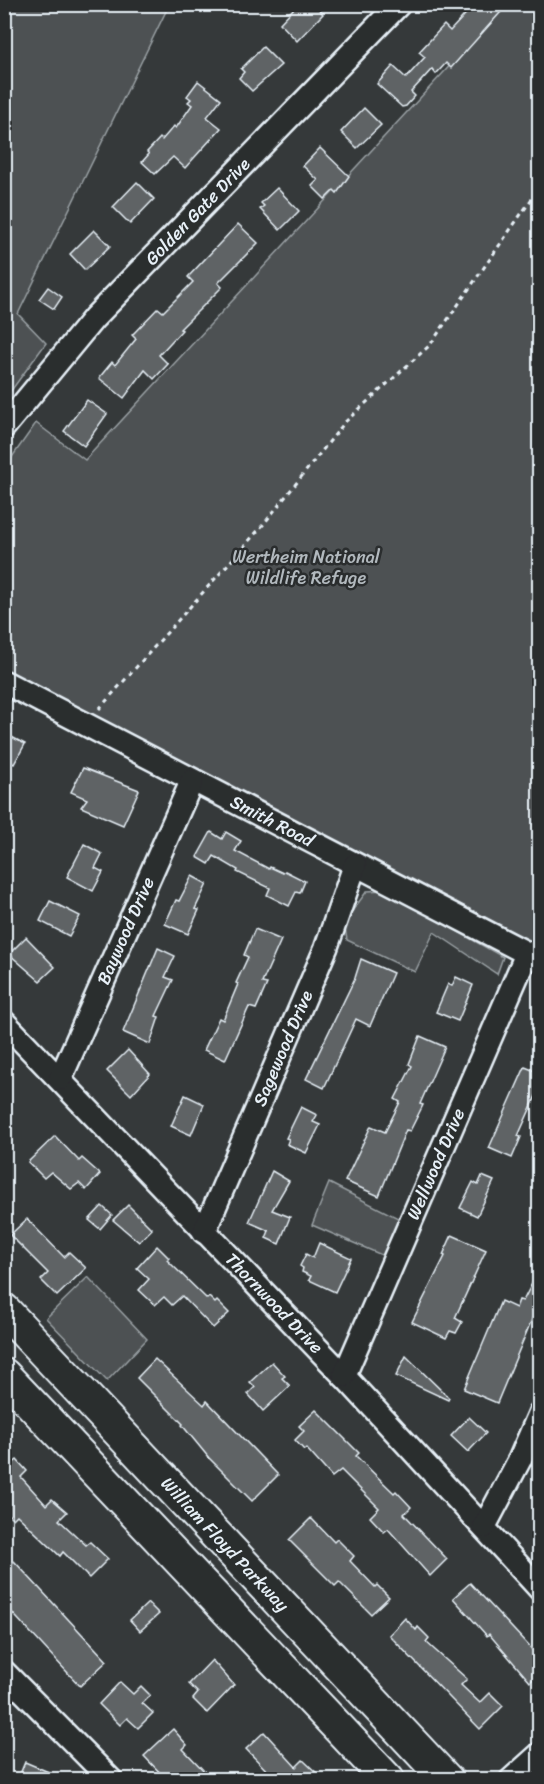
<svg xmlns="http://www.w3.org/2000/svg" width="544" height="1784" viewBox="0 0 544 1784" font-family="Sriracha,sans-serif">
	<rect width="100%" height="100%" fill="#35393a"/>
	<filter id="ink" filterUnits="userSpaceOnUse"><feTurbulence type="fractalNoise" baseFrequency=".0167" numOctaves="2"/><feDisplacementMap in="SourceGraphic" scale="12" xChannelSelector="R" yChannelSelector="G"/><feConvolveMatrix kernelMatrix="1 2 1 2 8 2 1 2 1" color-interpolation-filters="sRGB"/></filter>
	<g filter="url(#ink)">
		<g fill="#4d5152" stroke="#9aa1a5" stroke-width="1.5">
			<path d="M5 4 169 5 18 314 46 343 5 399Z"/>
			<path d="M506 5H539V959L5 677V467L36 423 85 460Z"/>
			<path d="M384 890 503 957 497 974 434 932 415 972 347 940 344 922 367 891Z"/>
			<path d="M329 1183 400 1219 384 1256 312 1225Z"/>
			<path d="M88 1277 147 1339 107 1381 46 1318Z"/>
		</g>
		<g fill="#5f6365" stroke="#e8f1f8" stroke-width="1.5">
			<path d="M298 4H314L323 14 297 41 280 23Z"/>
			<path d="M475 4H508L451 68 446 63 436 74 432 69 411 92 415 96 406 106 402 107 377 84 393 66 406 78 425 57 419 52 444 25 450 31Z"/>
			<path d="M263 47 281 65 252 91 239 78 244 72 241 69Z"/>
			<path d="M198 81 221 99 207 117 221 128 185 168 173 157 155 174 142 162 149 154 147 152 160 138 162 140 174 126 176 128 192 105 188 102 191 99 187 96Z"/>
			<path d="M364 108 381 125 357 148 341 132Z"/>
			<path d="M320 148 349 176 337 193 334 190 325 199 312 186 318 180 303 166Z"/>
			<path d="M137 182 154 199 130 224 113 207Z"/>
			<path d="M277 188 299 211 280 230 260 209 264 206 261 203Z"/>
			<path d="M238 224 258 243 218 283 222 287 180 329 182 330 159 355 168 364 154 379 145 370 124 398 99 378 112 362 115 365 136 339 132 335 158 308 163 312 193 282 188 277Z"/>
			<path d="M94 230 110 246 85 270 70 254Z"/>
			<path d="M48 287 62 297 54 309 39 299Z"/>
			<path d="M87 400 107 414 84 446 64 431Z"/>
			<path d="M4 733 25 744 14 764 4 759Z"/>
			<path d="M83 768 139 790 123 825 81 807 87 799 71 792Z"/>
			<path d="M211 832 222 839 226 832 241 841 235 851 269 869 270 867 283 873 285 871 305 881 300 893 296 892 289 906 267 895 270 888 237 872 238 870 214 856 209 864 197 857Z"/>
			<path d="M84 844 102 854 95 868 103 872 93 891 67 877Z"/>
			<path d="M192 876 207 884 195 909 199 910 188 934 165 924 176 900 179 901Z"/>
			<path d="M50 901 80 916 69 936 40 921Z"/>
			<path d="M255 929 281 940 262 983 267 984 256 1009 249 1007 225 1060 204 1050 219 1018 223 1020 238 984 236 983 248 957 244 955Z"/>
			<path d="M26 937 55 967 40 981 9 954Z"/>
			<path d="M158 948 175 956 165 977 173 980 156 1016 159 1017 150 1044 123 1032Z"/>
			<path d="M361 959 393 973 370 1026 356 1019 324 1088 306 1079 355 978Z"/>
			<path d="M456 977 473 985 458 1021 436 1012 448 984 452 986Z"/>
			<path d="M420 1036 445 1047 420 1104 423 1105 410 1131 406 1130 379 1196 345 1181 371 1126 385 1132 400 1102 395 1099 412 1066 409 1064Z"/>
			<path d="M128 1050 150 1074 131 1095 107 1071Z"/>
			<path d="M525 1067 540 1073V1087L518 1136 521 1137 512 1158 489 1148Z"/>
			<path d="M185 1095 204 1104 191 1135 171 1126Z"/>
			<path d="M301 1107 317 1115 313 1122 320 1125 306 1153 287 1144 289 1139 286 1138Z"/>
			<path d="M55 1136 79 1161 82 1158 100 1174 86 1190 79 1183 71 1189 51 1172 44 1178 28 1162Z"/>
			<path d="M272 1171 289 1181 272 1210 290 1217 279 1244 266 1238 269 1231 249 1222Z"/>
			<path d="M482 1176 494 1181 477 1216 460 1208 473 1182 478 1185Z"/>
			<path d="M128 1205 152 1229 139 1242 113 1220Z"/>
			<path d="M102 1206 112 1215 100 1229 89 1220Z"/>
			<path d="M27 1219 64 1257 69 1252 86 1268 57 1296 41 1280 48 1273 10 1235Z"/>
			<path d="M452 1235 486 1250 455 1318 462 1322 456 1333 450 1331 446 1338 412 1322 445 1256 443 1255Z"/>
			<path d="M319 1243 351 1258 335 1292 309 1280 311 1276 302 1272 303 1268 300 1266 306 1254 313 1258Z"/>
			<path d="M157 1246 169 1258 167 1260 207 1299 209 1297 215 1303 217 1301 229 1313 213 1328 182 1296 172 1305 164 1297 155 1305 139 1290 149 1279 137 1268Z"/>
			<path d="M540 1268V1300L497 1403 464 1389 501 1301 516 1308 519 1300 523 1301Z"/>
			<path d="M406 1356 449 1398 448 1400 396 1376Z"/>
			<path d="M155 1359 204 1405 207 1401 278 1475 252 1501 209 1458 182 1425 183 1424 137 1378Z"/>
			<path d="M272 1362 285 1376 282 1378 290 1386 263 1411 248 1394 255 1387 250 1382Z"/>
			<path d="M316 1410 359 1453 356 1456 394 1493 396 1491 411 1507 404 1514 447 1559 430 1576 388 1529 384 1532 370 1517 379 1508 341 1470 332 1477 306 1448 304 1450 295 1440 304 1431 299 1426Z"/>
			<path d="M469 1417 486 1433 468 1452 451 1436Z"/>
			<path d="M17 1460 27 1471 21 1477 46 1505 52 1499 67 1512 59 1520 86 1545 90 1542 108 1559 89 1578 63 1552 60 1556 17 1515 13 1519 4 1510V1471Z"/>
			<path d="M311 1518 334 1542 337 1539 354 1556 350 1561 375 1587 377 1585 389 1597 371 1614 339 1582 335 1586 289 1540Z"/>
			<path d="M14 1561 107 1661 80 1686 4 1604V1571Z"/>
			<path d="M470 1583 540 1658V1673L530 1682 489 1634 487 1636 453 1598Z"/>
			<path d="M148 1603 159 1614 140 1631 130 1620Z"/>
			<path d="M405 1618 416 1630 418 1627 429 1638 426 1642 467 1679 461 1685 480 1703 490 1693 503 1706 480 1729 389 1635Z"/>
			<path d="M212 1660 234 1685 207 1713 193 1699 198 1693 189 1684Z"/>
			<path d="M120 1682 133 1694 141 1686 150 1695 142 1703 153 1713 138 1728 127 1718 120 1725 99 1704Z"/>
			<path d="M173 1729 187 1745 183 1749 206 1773 199 1779H166L144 1756Z"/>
			<path d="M264 1732 296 1767 303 1760 323 1779H275L246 1749Z"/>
			<path d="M25 1762 65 1779H18Z"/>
		</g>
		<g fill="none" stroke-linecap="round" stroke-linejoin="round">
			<defs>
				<g id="minor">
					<path id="s1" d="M4 427 94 318 399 4"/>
					<path id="s2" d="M4 682 540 960"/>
					<path id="s3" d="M4 1022 344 1376 540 1589"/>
					<path id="s4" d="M60 1079 192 781"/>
					<path id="s5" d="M204 1232 326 948 355 865"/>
					<path id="s6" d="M344 1376 527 953"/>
					<path d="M484 1527 520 1459 540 1413"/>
					<path d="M4 1672 111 1780"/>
					<path d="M511 1780 540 1754"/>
				</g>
				<g id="highway">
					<path id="s7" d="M4 1310 447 1780"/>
					<path d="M4 1375 388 1780"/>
				</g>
			</defs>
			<use href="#minor" stroke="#e8f1f8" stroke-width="27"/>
			<use href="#highway" stroke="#e8f1f8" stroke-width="36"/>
			<path stroke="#e8f1f8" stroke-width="3" stroke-dasharray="4.5 4.5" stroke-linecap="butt" d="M99 709 263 525 345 422 430 345 540 187"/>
			<use href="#minor" stroke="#2a2d2e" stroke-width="22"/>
			<use href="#highway" stroke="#2a2d2e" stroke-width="32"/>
		</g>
	</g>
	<g text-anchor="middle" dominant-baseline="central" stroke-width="5" stroke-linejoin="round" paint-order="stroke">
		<g font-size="18" fill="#e8f1f8" stroke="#2a2d2e">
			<text stroke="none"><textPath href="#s1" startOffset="290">Golden Gate Drive</textPath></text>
			<text stroke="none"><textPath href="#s2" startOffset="302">Smith Road</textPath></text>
			<text stroke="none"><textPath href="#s4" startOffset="162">Baywood Drive</textPath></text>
			<text stroke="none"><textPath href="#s5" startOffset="200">Sagewood Drive</textPath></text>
			<text stroke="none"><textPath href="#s6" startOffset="231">Wellwood Drive</textPath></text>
			<text stroke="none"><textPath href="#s3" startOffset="390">Thornwood Drive</textPath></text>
			<text stroke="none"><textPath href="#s7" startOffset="322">William Floyd Parkway</textPath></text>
		</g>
		<g font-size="18" fill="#b2b9be" stroke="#2a2d2e">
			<text x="306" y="557">Wertheim National<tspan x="306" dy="21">Wildlife Refuge</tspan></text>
		</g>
	</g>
	<rect width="544" height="1784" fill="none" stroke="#2a2d2e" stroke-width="24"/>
	<rect x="12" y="12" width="520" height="1760" fill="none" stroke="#e8f1f8" stroke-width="2" filter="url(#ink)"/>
</svg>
